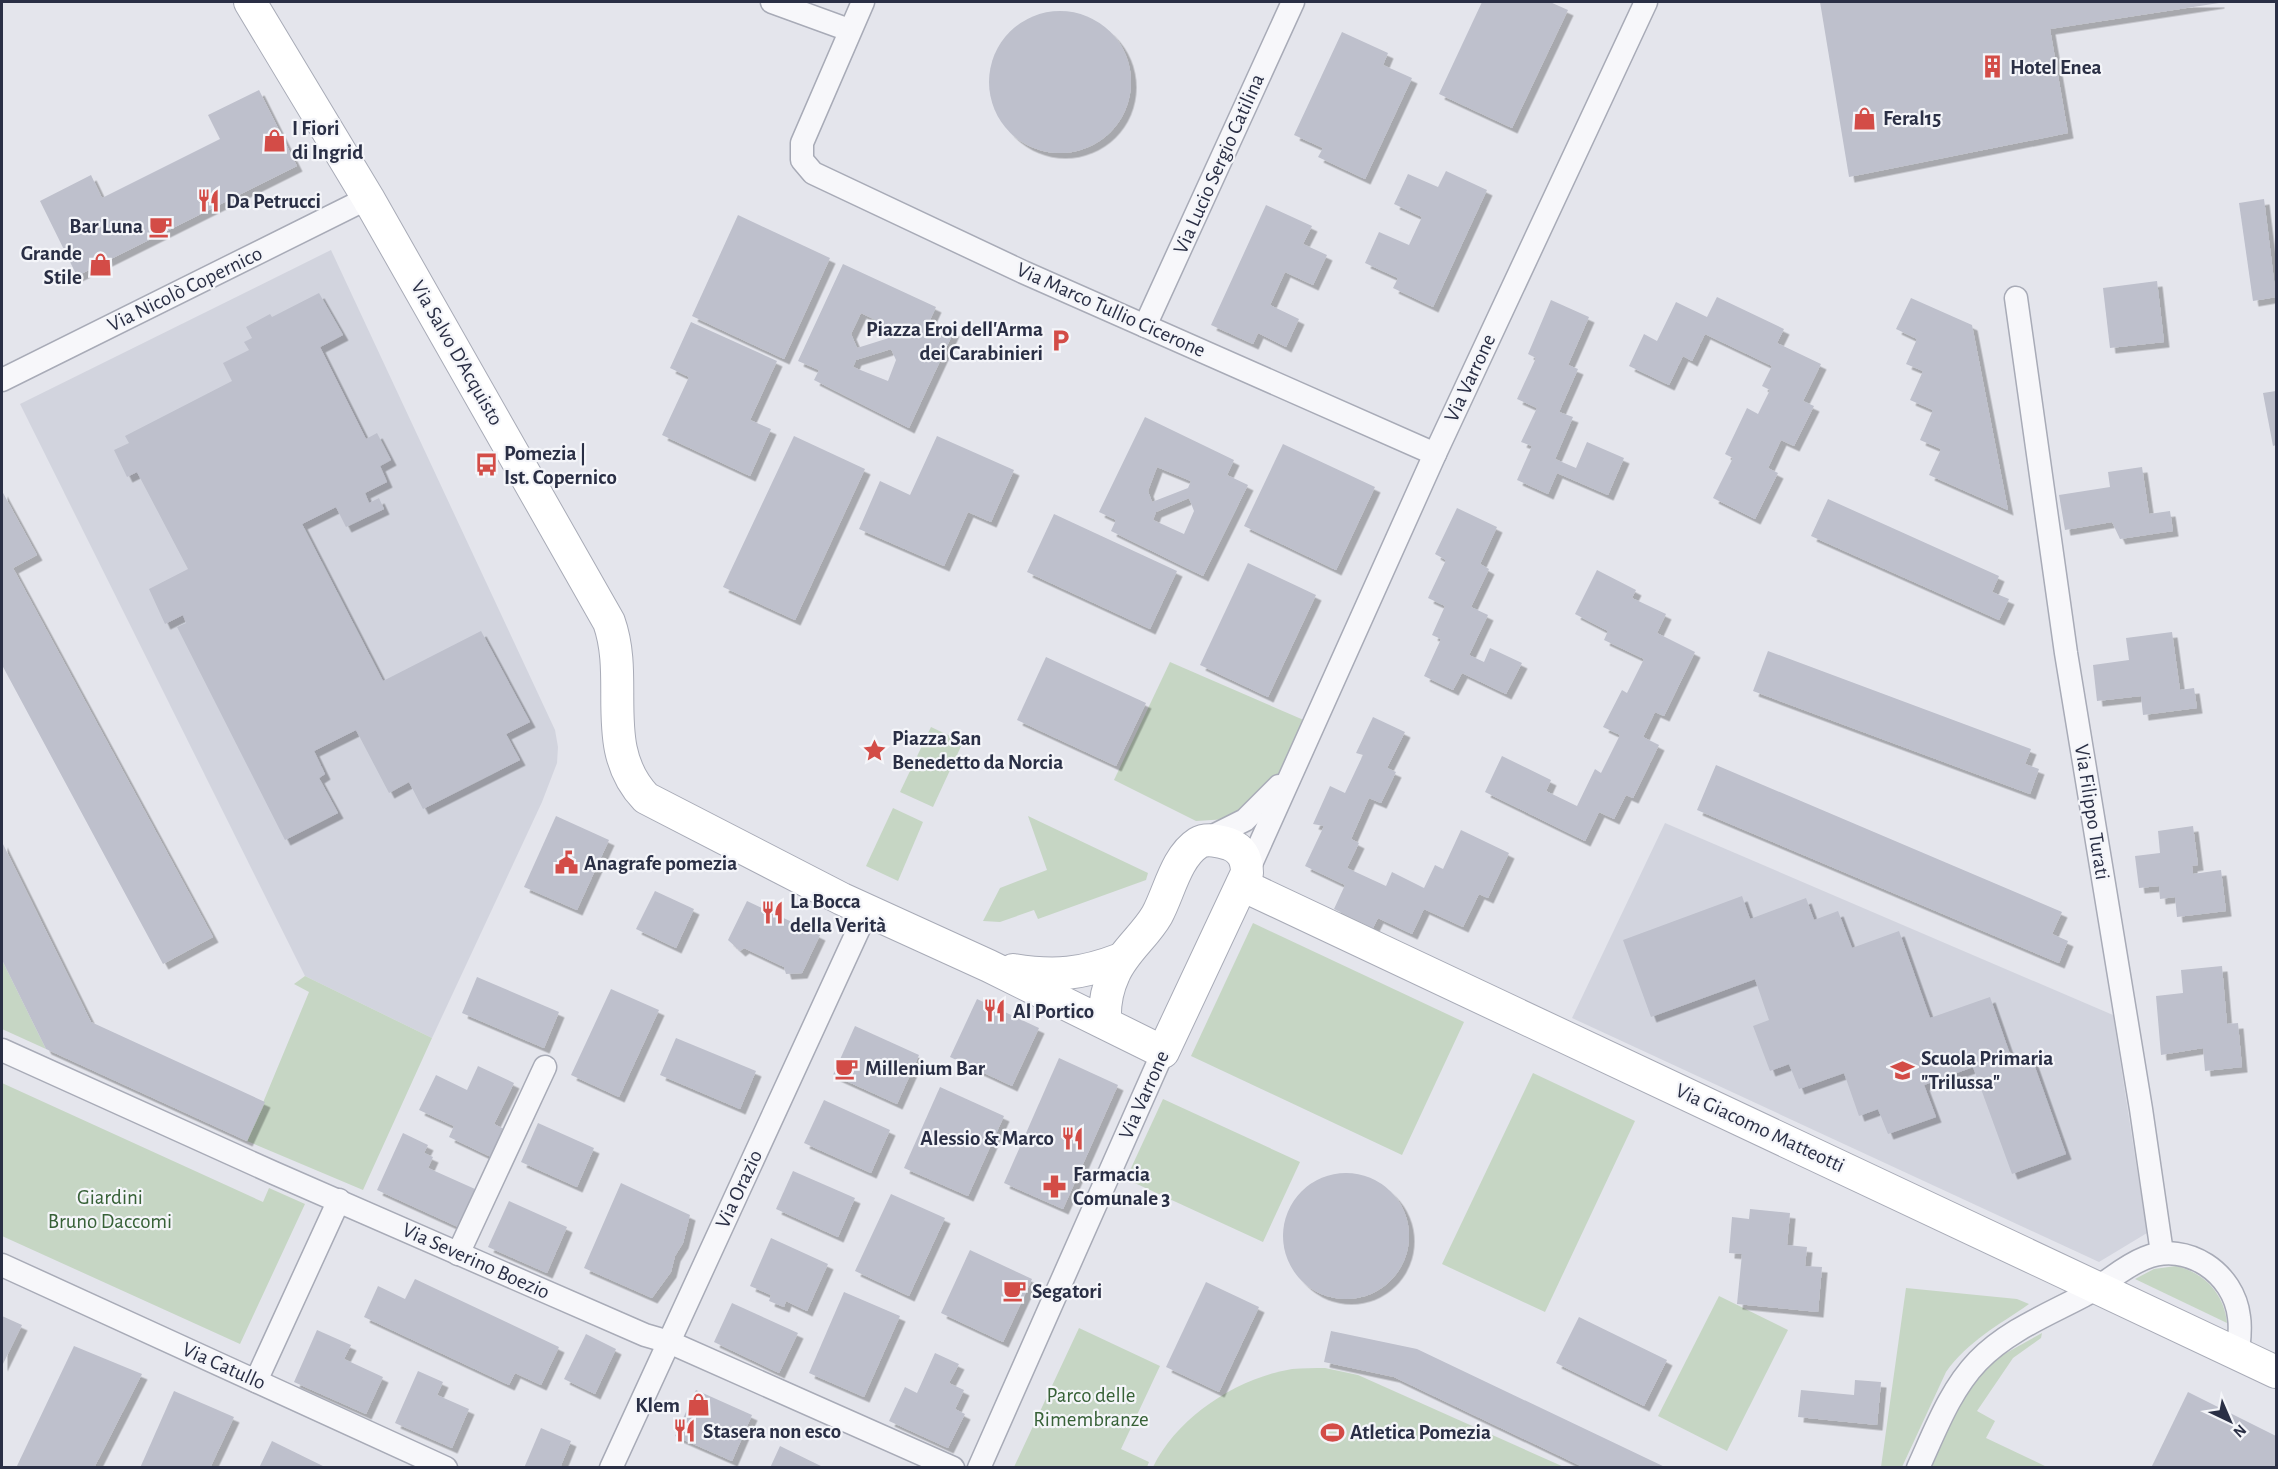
<svg xmlns="http://www.w3.org/2000/svg" width="2278" height="1469" viewBox="0 0 2278 1469" font-family="'Alegreya Sans',sans-serif">
	<defs>
		<filter id="shadow"><feDropShadow dx="5.5" dy="5.5" stdDeviation="0" flood-color="#0004"/></filter>
	</defs>
	<rect width="100%" height="100%" fill="#e4e5ec"/>
	<g fill="#d2d4de">
		<path d="M331 250 555 730 558 747 557 763 542 802 432 1038 305 976 20 404Z"/>
		<path d="M1665 823 2113 1015 2147 1233 2099 1262 1572 1018Z"/>
	</g>
	<g fill="#c6d6c4">
		<path d="M1170 662 1306 721 1275 785 1228 819 1196 821 1114 780Z"/>
		<path d="M931 727 963 742 933 807 900 792Z"/>
		<path d="M893 808 923 822 898 881 866 866Z"/>
		<path d="M1028 816 1148 873 1146 880 1038 919 1034 910 1000 922 983 921 1000 888 1047 870Z"/>
		<path d="M1253 923 1464 1022 1402 1155 1191 1056Z"/>
		<path d="M2 960 46 1049 2 1029Z"/>
		<path d="M305 976 432 1038 363 1190 247 1141 309 992 294 984Z"/>
		<path d="M1533 1073 1635 1121 1545 1312 1442 1264Z"/>
		<path d="M2 1083 263 1202 269 1188 305 1204 240 1344 2 1236Z"/>
		<path d="M1163 1099 1300 1162 1263 1242 1126 1179Z"/>
		<path d="M2176 1266C2205 1273 2224 1294 2227 1323L2135 1279 2154 1269Z"/>
		<path d="M1906 1288 2017 1299 2029 1304C1999 1325 1968 1341 1946 1372L1902 1467H1881Z"/>
		<path d="M1719 1296 1788 1330 1727 1451 1658 1416Z"/>
		<path d="M1079 1328 1160 1366 1121 1449 1149 1462 1147 1467H1014Z"/>
		<path d="M2042 1333 2041 1338 2013 1358 1977 1411 1995 1421 1986 1438 2047 1467 1929 1468 1961 1399 1990 1362Z"/>
		<path d="M1325 1368 1358 1375 1564 1467H1153C1177 1417 1237 1378 1292 1369 1303 1368 1314 1368 1325 1368Z"/>
	</g>
	<g fill="#bec0cc" fill-rule="evenodd" filter="url(#shadow)">
		<path d="M1482 2H1550L1568 10 1512 128 1439 94Z"/>
		<path d="M1820 2H2219V3L2050 29 2068 133 1849 177Z"/>
		<circle cx="1060" cy="82" r="71"/>
		<path d="M1342 32 1388 53 1383 65 1412 78 1365 179 1318 157 1323 148 1294 135Z"/>
		<path d="M259 90 297 166 77 276 40 201 91 175 102 198 220 139 208 115Z"/>
		<path d="M1446 171 1487 190 1433 307 1393 288 1398 278 1365 263 1379 232 1409 245 1422 217 1394 204 1408 174 1438 187Z"/>
		<path d="M2264 199 2276 297 2253 301 2239 203Z"/>
		<path d="M1266 205 1312 226 1303 244 1327 255 1313 285 1285 272 1270 305 1299 319 1286 347 1258 333 1253 344 1211 325Z"/>
		<path d="M738 215 830 258 784 359 692 316Z"/>
		<path d="M843 264 936 307 930 320 954 331 909 428 814 380 819 370 798 361ZM861 313 895 329 892 337 857 348 851 334ZM891 349 896 360 888 381 853 367 856 360Z"/>
		<path d="M2157 281 2164 342 2110 348 2103 288Z"/>
		<path d="M319 293 343 335 320 347 366 439 377 433 391 460 380 466 387 482 365 493 369 503 379 498 384 509 346 527 336 507 302 524 383 681 481 631 530 722 506 734 520 760 423 809 409 782 389 793 356 730 314 751 325 774 319 778 338 813 285 840 177 627 186 623 183 615 165 624 149 589 188 569 137 472 127 477 114 450 129 443 125 436 232 381 223 363 249 350 244 342 252 338 246 327 270 314 272 317Z"/>
		<path d="M1717 297 1784 329 1777 343 1821 364 1803 401 1814 406 1794 446 1781 440 1768 468 1778 473 1755 519 1713 498 1733 458 1725 454 1747 408 1758 414 1770 390 1762 386 1772 366 1705 334 1692 361 1683 356 1669 385 1629 366 1644 334 1657 341 1676 302 1707 317Z"/>
		<path d="M1911 298 1972 325 2008 510 1929 475 1941 449 1920 440 1933 410 1910 400 1923 371 1906 364 1917 339 1896 329Z"/>
		<path d="M1551 300 1589 317 1568 365 1578 369 1559 412 1573 417 1555 459 1576 468 1587 442 1624 458 1608 495 1557 473 1548 494 1517 480 1532 446 1521 442 1537 408 1517 399 1536 358 1528 354Z"/>
		<path d="M691 322 777 361 750 420 771 429 750 476 662 435 689 377 670 368Z"/>
		<path d="M2276 391V445L2273 446 2263 393Z"/>
		<path d="M1145 417 1234 460 1227 475 1248 485 1203 576 1111 531 1116 520 1099 512ZM1157 467 1191 481 1188 488 1152 502 1148 491ZM1189 498 1194 511 1184 534 1153 520 1156 512Z"/>
		<path d="M794 436 865 469 795 620 723 587Z"/>
		<path d="M937 436 1014 470 991 522 968 512 944 566 859 529 880 481 910 495Z"/>
		<path d="M1283 444 1375 487 1336 570 1244 526Z"/>
		<path d="M2142 467 2149 514 2170 511 2173 531 2120 539 2112 522 2065 530 2059 495 2110 487 2108 472Z"/>
		<path d="M2 491 37 555 13 568 213 937 163 964 2 665Z"/>
		<path d="M1828 499 1999 576 1992 592 2009 599 1999 620 1811 536Z"/>
		<path d="M1457 508 1497 527 1480 564 1489 569 1471 607 1488 615 1469 655 1484 662 1490 648 1522 663 1506 694 1462 673 1453 690 1424 676 1441 639 1432 635 1445 606 1428 598 1446 560 1435 554Z"/>
		<path d="M1054 514 1177 571 1150 629 1027 572Z"/>
		<path d="M1248 563 1316 595 1268 697 1200 665Z"/>
		<path d="M1597 570 1636 590 1632 598 1666 614 1657 633 1695 652 1664 716 1655 712 1643 737 1659 745 1633 798 1626 795 1614 819 1599 812 1585 841 1485 792 1502 756 1551 780 1546 791 1577 806 1595 769 1601 773 1620 735 1603 727 1622 690 1627 693 1644 659 1604 640 1608 631 1575 614Z"/>
		<path d="M2172 632 2180 690 2194 688 2197 708 2143 715 2141 696 2097 701 2093 665 2129 660 2126 638Z"/>
		<path d="M1768 651 2031 749 2025 764 2039 769 2030 794 1753 691Z"/>
		<path d="M1046 657 1146 703 1116 766 1017 720Z"/>
		<path d="M1373 717 1405 732 1387 768 1396 772 1381 803 1369 798 1351 839 1359 843 1347 868 1386 886 1392 872 1424 888 1435 865 1443 869 1461 830 1509 853 1488 898 1479 894 1463 927 1424 909 1412 934 1378 918 1373 928 1334 909 1345 885 1305 866 1324 826 1313 824 1330 786 1345 793 1363 755 1356 753Z"/>
		<path d="M1716 765 2062 912 2052 934 2068 941 2059 963 1697 810Z"/>
		<path d="M556 816 609 840 577 910 524 887Z"/>
		<path d="M2193 826 2198 865 2192 866 2193 874 2221 870 2226 911 2177 917 2175 897 2160 899 2159 886 2139 888 2135 856 2160 853 2158 831Z"/>
		<path d="M2 842 91 1022 265 1102 247 1141 46 1049 2 960Z"/>
		<path d="M655 891 694 909 676 948 636 929Z"/>
		<path d="M1742 896 1750 919 1806 898 1814 920 1838 911 1852 948 1899 931 1930 1018 1990 997 2012 1060 2030 1053 2066 1154 2012 1174 1973 1067 1924 1085 1936 1117 1888 1134 1878 1109 1859 1116 1844 1073 1799 1089 1789 1064 1770 1071 1753 1026 1769 1020 1755 979 1651 1017 1623 940Z"/>
		<path d="M747 901 820 935 802 973 786 974 784 967 744 948 740 951 728 940Z"/>
		<path d="M2222 966 2227 1024 2238 1023 2242 1067 2205 1071 2203 1048 2161 1055 2156 996 2183 993 2181 970Z"/>
		<path d="M477 977 559 1012 544 1048 462 1013Z"/>
		<path d="M611 989 659 1010 619 1097 571 1075Z"/>
		<path d="M977 999 1039 1028 1012 1086 950 1057Z"/>
		<path d="M855 1026 919 1055 897 1104 833 1075Z"/>
		<path d="M676 1038 756 1071 740 1109 660 1075Z"/>
		<path d="M1059 1058 1118 1085 1063 1209 1004 1183Z"/>
		<path d="M478 1066 514 1083 494 1124 504 1129 491 1157 449 1137 454 1126 419 1110 436 1075 467 1090Z"/>
		<path d="M940 1087 1004 1116 968 1196 904 1168Z"/>
		<path d="M824 1100 890 1130 871 1173 804 1143Z"/>
		<path d="M538 1123 594 1148 577 1187 521 1162Z"/>
		<path d="M403 1133 428 1145 424 1153 433 1157 428 1168 475 1189 458 1227 377 1190Z"/>
		<path d="M793 1171 855 1198 838 1237 776 1209Z"/>
		<circle cx="1346" cy="1236" r="63"/>
		<path d="M621 1183 690 1215 683 1243 675 1256 671 1272 652 1298 584 1268Z"/>
		<path d="M891 1194 945 1218 909 1296 855 1271Z"/>
		<path d="M509 1201 567 1227 547 1273 488 1247Z"/>
		<path d="M1750 1209 1790 1213 1787 1245 1807 1247 1805 1266 1822 1267 1818 1312 1737 1304 1742 1254 1729 1253 1732 1217 1749 1219Z"/>
		<path d="M771 1238 828 1264 807 1311 786 1301 784 1307 769 1301 771 1295 750 1286Z"/>
		<path d="M970 1250 1032 1279 1003 1342 941 1313Z"/>
		<path d="M415 1279 559 1347 541 1385 515 1373 509 1385 364 1317 378 1286 405 1299Z"/>
		<path d="M1206 1282 1259 1307 1219 1392 1166 1367Z"/>
		<path d="M844 1292 900 1316 864 1397 809 1373Z"/>
		<path d="M732 1303 798 1333 779 1373 714 1342Z"/>
		<path d="M2 1316 22 1325 2 1366Z"/>
		<path d="M1579 1317 1667 1360 1644 1406 1556 1363Z"/>
		<path d="M317 1330 351 1345 344 1359 383 1377 366 1414 294 1382Z"/>
		<path d="M1331 1331 1417 1349 1667 1468H1585L1394 1377 1324 1362Z"/>
		<path d="M586 1334 616 1349 595 1394 564 1379Z"/>
		<path d="M74 1346 142 1374 94 1468H16Z"/>
		<path d="M935 1353 959 1364 949 1383 964 1390 955 1409 965 1414 948 1448 889 1421 905 1387 917 1393Z"/>
		<path d="M418 1371 443 1382 437 1395 469 1409 452 1448 395 1423Z"/>
		<path d="M1855 1380 1881 1382 1877 1425 1798 1417 1801 1390 1854 1395Z"/>
		<path d="M696 1390 752 1415 732 1461 675 1436Z"/>
		<path d="M174 1391 234 1417 210 1468H140Z"/>
		<path d="M2188 1392 2276 1436V1468H2151Z"/>
		<path d="M541 1428 571 1441 560 1468H524Z"/>
		<path d="M272 1441 327 1468H259Z"/>
		<path d="M780 1446 825 1468H770Z"/>
	</g>
	<g fill="none" stroke-linecap="round" stroke-linejoin="round">
		<defs>
			<g id="street">
				<path d="M772 2 849 30"/>
				<path d="M863 2 802 143V160L813 173 1023 272 1435 454"/>
				<path d="M2016 298 2066 653 2141 1109 2162 1253"/>
				<path d="M1145 326 1293 2"/>
				<path d="M2 380 368 198"/>
				<path d="M1205 840 1245 820 1279 786"/>
				<path d="M1247 873 1435 454 1646 2"/>
				<path d="M2 1050 274 1173 645 1335 669 1342 953 1468"/>
				<path d="M458 1254 545 1067"/>
				<path d="M2 1265 446 1468"/>
				<path d="M256 1381 339 1200"/>
				<path d="M611 1468 867 911"/>
				<path d="M979 1468 1163 1052"/>
				<path d="M1918 1468C1935 1431 1950 1390 1978 1361 2007 1331 2047 1315 2083 1296 2105 1285 2122 1267 2145 1258 2187 1241 2234 1273 2239 1317 2241 1329 2239 1341 2238 1353"/>
			</g>
			<g id="secondary">
				<path d="M250 2 368 198 609 622C630 681 598 748 646 798L842 899 989 966 1163 1052 1247 873C1247 859 1242 849 1229 844 1220 841 1206 838 1198 843 1176 857 1169 893 1157 915 1145 936 1124 951 1114 974 1107 989 1104 1006 1105 1023"/>
				<path d="M1242 885 2276 1372"/>
				<path d="M1013 970C1055 977 1082 974 1121 959"/>
			</g>
		</defs>
		<use href="#street" stroke="#a8abb7" stroke-width="25"/>
		<use href="#secondary" stroke="#a8abb7" stroke-width="34"/>
		<use href="#street" stroke="#f7f7fa" stroke-width="22"/>
		<use href="#secondary" stroke="#fff" stroke-width="32"/>
	</g>
	<defs>
		<symbol id="building-bare" viewBox="-9 -9 18 18"><path d="M-4-6H4V6H1V3H-1V6H-4ZM-2.5-4.3h1.7v1.8h-1.7ZM.8-4.3h1.7v1.8H.8ZM-2.5-1h1.7V.8h-1.7ZM.8-1h1.7V.8H.8Z" fill="#d34c47" stroke="#f4f5f9" stroke-width="2.5" paint-order="stroke"/></symbol>
		<symbol id="shop-bare" viewBox="-9 -9 18 18"><path d="M-5-2.5h2.3a2.7 3.5 0 0 1 5.4 0H5L5.5 6h-11ZM-1.5-2.5h3a1.5 2.3 0 0 0-3 0Z" fill="#d34c47" stroke="#f4f5f9" stroke-width="2.5" paint-order="stroke"/></symbol>
		<symbol id="restaurant-bare" viewBox="-9 -9 18 18"><path d="M-5-6h1v4h1v-4h1v4h1v-4h1v5L-1.5 .5V6h-2V.5L-5-1ZM5-6V6H3V1.5H1.5Q1.5-4 5-6Z" fill="#d34c47" stroke="#f4f5f9" stroke-width="2.5" paint-order="stroke"/></symbol>
		<symbol id="cafe-bare" viewBox="-9 -9 18 18"><path d="M-5.5-4.5H6V0H3Q3 3.5 0 3.5H-2.5Q-5.5 3.5-5.5 0ZM3-3.2v2h1.7v-2ZM-6 4.5H4V6H-6Z" fill="#d34c47" stroke="#f4f5f9" stroke-width="2.5" paint-order="stroke"/></symbol>
		<symbol id="parking-bare" viewBox="-9 -9 18 18"><path d="M-3.5-5.5H1a3.5 3.5 0 0 1 0 7H-1V5.5H-3.5ZM-1-3.4V-.6H.8a1.4 1.4 0 0 0 0-2.8Z" fill="#d34c47" stroke="#f4f5f9" stroke-width="2.5" paint-order="stroke"/></symbol>
		<symbol id="bus-bare" viewBox="-9 -9 18 18"><path d="M-5-6H5V4H4V6H2V4H-2V6H-4V4H-5ZM-3.5-4V0h7V-4ZM-3.5 1.2v1.5H-2V1.2ZM2 1.2v1.5H3.5V1.2Z" fill="#d34c47" stroke="#f4f5f9" stroke-width="2.5" paint-order="stroke"/></symbol>
		<symbol id="sight-bare" viewBox="-9 -9 18 18"><path d="M0-6L1.8-2.2L6-1.7L2.9 1.2L3.7 5.4L0 3.3L-3.7 5.4L-2.9 1.2L-6-1.7L-1.8-2.2Z" fill="#d34c47" stroke="#f4f5f9" stroke-width="2.5" paint-order="stroke"/></symbol>
		<symbol id="civic-bare" viewBox="-9 -9 18 18"><path d="M-.6-6.5H3V-4.5H.6V-3L4-1V1h2V6H-6V1h2V-1L-.6-3ZM-1.2 2.5V6h2.4V2.5Z" fill="#d34c47" stroke="#f4f5f9" stroke-width="2.5" paint-order="stroke"/></symbol>
		<symbol id="school-bare" viewBox="-9 -9 18 18"><path d="M0-5L7-2L0 1L-7-2ZM-4 1L0 2.5L4 1V4Q0 6-4 4Z" fill="#d34c47" stroke="#f4f5f9" stroke-width="2.5" paint-order="stroke"/></symbol>
		<symbol id="pharmacy-bare" viewBox="-9 -9 18 18"><path d="M-2-6h4v4h4v4h-4v4h-4v-4h-4v-4h4Z" fill="#d34c47" stroke="#f4f5f9" stroke-width="2.5" paint-order="stroke"/></symbol>
		<symbol id="stadium-bare" viewBox="-9 -9 18 18"><path d="M0-5a6.5 5 0 1 0 0 10a6.5 5 0 1 0 0-10ZM-3.5-1.8h7v3.6h-7Z" fill="#d34c47" stroke="#f4f5f9" stroke-width="2.5" paint-order="stroke"/></symbol>
	</defs>
	<g fill-rule="evenodd">
		<use href="#building-bare" x="1976" y="50" width="33" height="33"/>
		<use href="#shop-bare" x="1848" y="102" width="33" height="33"/>
		<use href="#shop-bare" x="258" y="124" width="33" height="33"/>
		<use href="#restaurant-bare" x="192" y="184" width="33" height="33"/>
		<use href="#cafe-bare" x="144" y="210" width="33" height="33"/>
		<use href="#shop-bare" x="84" y="248" width="33" height="33"/>
		<use href="#parking-bare" x="1044" y="324" width="33" height="33"/>
		<use href="#bus-bare" x="470" y="448" width="33" height="33"/>
		<use href="#sight-bare" x="858" y="734" width="33" height="33"/>
		<use href="#civic-bare" x="550" y="846" width="33" height="33"/>
		<use href="#restaurant-bare" x="756" y="896" width="33" height="33"/>
		<use href="#restaurant-bare" x="978" y="994" width="33" height="33"/>
		<use href="#cafe-bare" x="830" y="1052" width="33" height="33"/>
		<use href="#school-bare" x="1886" y="1054" width="33" height="33"/>
		<use href="#restaurant-bare" x="1056" y="1122" width="33" height="33"/>
		<use href="#pharmacy-bare" x="1038" y="1170" width="33" height="33"/>
		<use href="#cafe-bare" x="998" y="1274" width="33" height="33"/>
		<use href="#shop-bare" x="682" y="1388" width="33" height="33"/>
		<use href="#restaurant-bare" x="668" y="1414" width="33" height="33"/>
		<use href="#stadium-bare" x="1316" y="1416" width="33" height="33"/>
	</g>
	<g text-anchor="middle" dominant-baseline="central" stroke-width="4.5" stroke-linejoin="round" paint-order="stroke">
		<g font-size="21" font-weight="bold" fill="#2a2f45" stroke="#f4f5f9" text-anchor="start">
			<text x="2010" y="67">Hotel Enea</text>
			<text x="1883" y="118">Feral15</text>
			<text x="292" y="128">I Fiori<tspan x="292" dy="24">di Ingrid</tspan></text>
			<text x="226" y="201">Da Petrucci</text>
			<text x="143" y="226" text-anchor="end">Bar Luna</text>
			<text x="82" y="253" text-anchor="end">Grande<tspan x="82" dy="24">Stile</tspan></text>
			<text x="1043" y="329" text-anchor="end">Piazza Eroi dell'Arma<tspan x="1043" dy="24">dei Carabinieri</tspan></text>
			<text x="504" y="453">Pomezia |<tspan x="504" dy="24">Ist. Copernico</tspan></text>
			<text x="892" y="738">Piazza San<tspan x="892" dy="24">Benedetto da Norcia</tspan></text>
			<text x="584" y="863">Anagrafe pomezia</text>
			<text x="790" y="901">La Bocca<tspan x="790" dy="24">della Verità</tspan></text>
			<text x="1013" y="1011">Al Portico</text>
			<text x="1921" y="1058">Scuola Primaria<tspan x="1921" dy="24">"Trilussa"</tspan></text>
			<text x="865" y="1068">Millenium Bar</text>
			<text x="1054" y="1138" text-anchor="end">Alessio &amp; Marco</text>
			<text x="1073" y="1174">Farmacia<tspan x="1073" dy="24">Comunale 3</tspan></text>
			<text x="1032" y="1291">Segatori</text>
			<text x="680" y="1405" text-anchor="end">Klem</text>
			<text x="703" y="1431">Stasera non esco</text>
			<text x="1350" y="1432">Atletica Pomezia</text>
		</g>
		<g font-size="21" fill="#2a2f45" stroke="#f4f5f9">
			<text transform="translate(1219 164) rotate(-66)">Via Lucio Sergio Catilina</text>
			<text transform="translate(185 289) rotate(-26)">Via Nicolò Copernico</text>
			<text transform="translate(1111 310) rotate(24)">Via Marco Tullio Cicerone</text>
			<text transform="translate(457 353) rotate(60)">Via Salvo D'Acquisto</text>
			<text transform="translate(1470 378) rotate(-65)">Via Varrone</text>
			<text transform="translate(2092 812) rotate(81)">Via Filippo Turati</text>
			<text transform="translate(1144 1095) rotate(-66)">Via Varrone</text>
			<text transform="translate(1760 1128) rotate(25)">Via Giacomo Matteotti</text>
			<text transform="translate(739 1189) rotate(-65)">Via Orazio</text>
			<text transform="translate(476 1261) rotate(24)">Via Severino Boezio</text>
			<text transform="translate(224 1366) rotate(24)">Via Catullo</text>
		</g>
		<g font-size="21" fill="#376137" stroke="#f4f5f9">
			<text x="110" y="1197">Giardini<tspan x="110" dy="24">Bruno Daccomi</tspan></text>
			<text x="1091" y="1395">Parco delle<tspan x="1091" dy="24">Rimembranze</tspan></text>
		</g>
	</g>
	<rect width="2278" height="1469" fill="none" stroke="#2a2f45" stroke-width="6"/>
	<g transform="translate(2230 1421) rotate(136)" stroke="#f4f5f9" stroke-width="4.5" paint-order="stroke">
	<path d="M0-4.5L10 22L0 15L-10 22Z" fill="#2a2f45"/>
	<text y="-9" font-size="16" font-weight="bold" text-anchor="middle" fill="#2a2f45">N</text>
	</g>
</svg>
